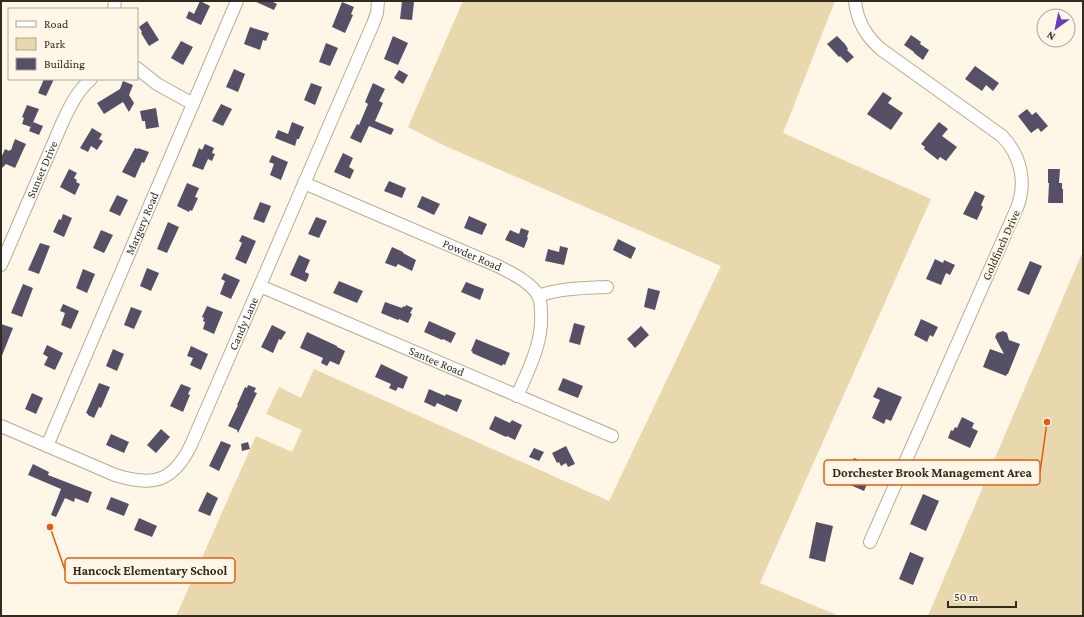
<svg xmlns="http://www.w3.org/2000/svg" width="1084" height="617" viewBox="0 0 1084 617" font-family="'Crimson Pro',serif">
	<rect width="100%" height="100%" fill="#fef7e8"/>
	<g fill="#e9d7ad">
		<path d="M463 1H835L783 133 931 199 760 583 839 616H176L256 436 292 452 302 430 266 414 279 387 301 398 314 369 609 501 721 266 443 145 408 127Z"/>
		<path d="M1083 251V616H928L942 583Z"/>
	</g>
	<g fill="#565066">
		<path d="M200 1 210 6 201 25 186 18 189 11 194 14Z"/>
		<path d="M254 1H271L277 4 274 10Z"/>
		<path d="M402 1 414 2 412 20 400 19Z"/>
		<path d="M342 2 354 7 351 14 353 15 345 33 332 27Z"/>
		<path d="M147 21 159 40 149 46 141 33 142 32 139 27Z"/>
		<path d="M250 27 269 33 266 41 263 40 260 50 244 44Z"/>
		<path d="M911 35 921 42 920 44 929 50 923 60 914 53V52L904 45Z"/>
		<path d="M393 36 408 43 398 65 384 59Z"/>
		<path d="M837 36 845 44 848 49 847 50 854 57 847 63 840 56 839 57 827 44Z"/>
		<path d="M181 41 193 47 183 65 171 58Z"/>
		<path d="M326 43 338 48 330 66 319 62Z"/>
		<path d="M975 66 999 83 993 91 986 85 982 91 965 79Z"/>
		<path d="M234 69 245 74 238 92 226 87Z"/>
		<path d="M399 70 408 75 403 84 394 78Z"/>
		<path d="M44 79H54L46 96 38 93Z"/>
		<path d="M123 81 133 85 129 95 134 103 129 112 123 102 104 114 97 103 120 89Z"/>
		<path d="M311 83 322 87 315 105 304 100Z"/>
		<path d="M373 83 385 89 379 101 383 103 375 121 394 129 391 135 369 126 361 143 350 138 357 124 359 125 368 104 365 102Z"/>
		<path d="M883 92 892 98 888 103 903 113 891 130 867 114Z"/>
		<path d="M221 104 232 109 223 126 212 121Z"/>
		<path d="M27 105 39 109 31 127 22 124 24 118 22 117Z"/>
		<path d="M156 108 159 127 146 129 145 121H142L140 111Z"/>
		<path d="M1027 109 1032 115 1036 112 1048 126 1041 132 1038 128 1031 133 1018 116Z"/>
		<path d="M33 122 43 126 39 135 29 131Z"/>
		<path d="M292 122 304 127 299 139H297L295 146 275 138 278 130 288 134Z"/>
		<path d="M939 122 948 129 942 136 957 147 946 161 940 157 938 160 924 149 925 147 921 144Z"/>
		<path d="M92 128 102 134 99 139 103 141 97 150 91 146 88 152 80 148Z"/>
		<path d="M15 139 26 144 15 168 6 164 1 169V158L5 149 9 151 10 150H11Z"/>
		<path d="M205 144 214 148 212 153 215 154 212 161 208 159 203 170 192 166 199 148 202 150Z"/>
		<path d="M135 148 138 149V148L149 152 144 163 142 162 135 178 122 172Z"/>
		<path d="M343 153 353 158 349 167 354 170 350 179 334 172Z"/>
		<path d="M272 155 288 162 281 180 270 175 274 164 269 162Z"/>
		<path d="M69 169 77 173 74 178 77 180 76 182 80 184 75 195 60 187Z"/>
		<path d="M1048 169H1060L1059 183H1062V189H1063V203H1048L1049 183H1048Z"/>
		<path d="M389 181 406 188 402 198 384 191Z"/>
		<path d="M187 183 199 188 195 197 198 198 192 211 190 210 189 212 177 206Z"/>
		<path d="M975 191 985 196 981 205 983 207 977 220 963 214Z"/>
		<path d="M117 195 128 200 120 216 109 211Z"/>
		<path d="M422 196 440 204 434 215 417 207Z"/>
		<path d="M260 202 271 206 264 223 253 219Z"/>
		<path d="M63 214 72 218 64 237 53 232 59 219 61 220Z"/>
		<path d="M469 216 487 224 482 235 464 228Z"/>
		<path d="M316 217 327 221 319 238 308 234Z"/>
		<path d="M168 222 179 227 167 253 157 249Z"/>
		<path d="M521 228 529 231 527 237 528 238 524 248 505 240 510 230 519 234Z"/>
		<path d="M101 230 113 235 104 253 93 248Z"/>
		<path d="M242 235 256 241 246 264 235 259 242 243 239 241Z"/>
		<path d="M618 239 636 248 631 259 613 250Z"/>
		<path d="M40 243 50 246 39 274 28 270Z"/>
		<path d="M560 246 568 248 564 265 545 261 548 249 559 252Z"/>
		<path d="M392 247 403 252V253L416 260 412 271 398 264 396 267 385 263Z"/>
		<path d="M299 255 310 260 305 272 309 274 308 278 306 282 290 275Z"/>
		<path d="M935 259 943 263 944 260 955 265 950 275 946 273 941 285 926 279Z"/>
		<path d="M1030 261 1042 266 1029 295 1017 290Z"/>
		<path d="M147 268 159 273 151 291 140 286Z"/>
		<path d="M83 269 95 274 87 293 76 288Z"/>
		<path d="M224 273 240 280 231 299 220 294 225 281 221 279Z"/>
		<path d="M339 281 363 291 357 303 333 293Z"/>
		<path d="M466 282 484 289 480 300 461 292Z"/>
		<path d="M23 284 33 288 22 317 11 313Z"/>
		<path d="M648 288 660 291 655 310 644 307Z"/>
		<path d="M385 302 402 308 403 306 405 307 406 305 413 308 410 313 412 314 408 323 399 319 398 320 381 313Z"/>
		<path d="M63 304 79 311 71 329 61 325 65 313 60 311Z"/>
		<path d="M207 306 223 312 214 334 203 329 205 322 203 321 204 318 202 317Z"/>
		<path d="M131 307 142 311 134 329 124 325Z"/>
		<path d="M921 319 938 327 933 337 930 335 927 342 914 335Z"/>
		<path d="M429 321 456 333 451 343 443 339 442 340 424 332Z"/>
		<path d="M574 323 585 326 580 345 569 342Z"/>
		<path d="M1 324 13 328 1 358Z"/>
		<path d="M272 325 286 332 281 340 279 339 273 353 261 347Z"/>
		<path d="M641 326 649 335 635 348 627 339Z"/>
		<path d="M1003 331 1007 333 1009 340 1020 344 1008 374H1007L1006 376 983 367 990 349 1004 354 995 337 997 333Z"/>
		<path d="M307 332 337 346V347L345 351 339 365 330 361 327 366 321 363 323 358 300 348Z"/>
		<path d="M476 339 510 353 505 365 503 364 502 366 472 353 473 352 471 351Z"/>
		<path d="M47 345 63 353 55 370 44 365 48 357 43 354Z"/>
		<path d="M191 346 208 354 201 370 190 365 193 358 187 356Z"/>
		<path d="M113 349 124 354 117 371 106 366Z"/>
		<path d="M381 364 408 377 403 389 398 387 396 391 389 388 391 384 375 377Z"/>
		<path d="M563 378 583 386 578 398 558 390Z"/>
		<path d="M99 383 110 387 101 408 99 407 94 418 88 415V414L86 413Z"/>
		<path d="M181 384 191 388 188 394 190 395 183 412 170 406Z"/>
		<path d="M248 385 256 388 254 392 257 393 238 433 237 430 228 426 238 405H237L245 387 247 388Z"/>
		<path d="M878 387 902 397 891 421 886 419 884 424 872 418 880 400 873 397Z"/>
		<path d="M429 389 445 396 446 394 462 400 457 412 437 403 435 407 424 402Z"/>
		<path d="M32 393 43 398 36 414 25 409Z"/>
		<path d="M495 416 510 423 512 420 522 425 515 440 507 436 506 437 489 429Z"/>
		<path d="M962 417 974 423 972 428 978 431 970 448 948 438 951 430 953 431 955 427 957 428Z"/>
		<path d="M161 429 170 437 156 453 147 445Z"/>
		<path d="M111 434 129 442 124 453 106 445Z"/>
		<path d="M221 441 231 445 219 471 209 466Z"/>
		<path d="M248 442 250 449 242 451 241 444Z"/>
		<path d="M566 446 575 464 568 467 566 463 561 466 559 462 557 463 552 453Z"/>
		<path d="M534 448 544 452 539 461 529 457Z"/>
		<path d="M854 458 877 468 873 478 870 477 864 491 848 484 854 470 850 468Z"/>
		<path d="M33 464 49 472 48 475 92 492 88 503 75 498 74 502 65 498 56 517 51 515 61 489 28 475Z"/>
		<path d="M207 492 218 498 210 516 198 511Z"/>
		<path d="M923 494 939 501 926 531 910 524Z"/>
		<path d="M111 497 129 504 124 516 106 509Z"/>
		<path d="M139 518 157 526 152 537 134 530Z"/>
		<path d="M816 522 833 526 825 562 809 558Z"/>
		<path d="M910 552 924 558 913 585 899 579Z"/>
	</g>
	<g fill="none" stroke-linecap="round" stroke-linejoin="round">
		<defs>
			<g id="minor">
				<path d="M855 1C857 21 866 37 882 50L1002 136C1021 156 1027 182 1017 208L870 542"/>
				<path d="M114 9 115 1"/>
				<path d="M137 68 157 84 193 104"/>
				<path id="s1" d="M304 183 500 267C513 274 530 282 538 295 541 300 541 307 541 313 543 342 529 369 517 396"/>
				<path id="s2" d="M1 265 63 121C70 106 78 90 91 79"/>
				<path id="s3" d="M260 286 612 436"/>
				<path d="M538 296C561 288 584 288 607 287"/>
				<path id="s4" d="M1 426 115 475C153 487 173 482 191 445L373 24 377 13 378 1"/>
				<path id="s5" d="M47 446 237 1"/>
			</g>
		</defs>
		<use href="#minor" stroke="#b7ac94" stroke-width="14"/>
		<use href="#minor" stroke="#fff" stroke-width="12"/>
	</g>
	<g text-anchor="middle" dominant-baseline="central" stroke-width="4" stroke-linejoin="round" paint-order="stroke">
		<g font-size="12" fill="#302c22" stroke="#fef7e8">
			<text stroke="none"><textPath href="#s2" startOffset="104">Sunset Drive</textPath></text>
			<text stroke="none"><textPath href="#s5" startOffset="242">Margery Road</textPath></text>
			<text transform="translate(1001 245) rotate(-66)">Goldfinch Drive</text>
			<text stroke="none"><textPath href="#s1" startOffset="183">Powder Road</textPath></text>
			<text stroke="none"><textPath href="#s4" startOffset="349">Candy Lane</textPath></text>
			<text stroke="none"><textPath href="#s3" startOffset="192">Santee Road</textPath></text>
		</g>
	</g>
	<path fill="none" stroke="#e8590c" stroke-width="1.5" d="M1047 422L1040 472M50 527L65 570"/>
	<g fill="#e8590c" stroke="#fef7e8" stroke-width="1.5">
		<circle cx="1047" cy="422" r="4"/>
		<circle cx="50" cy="527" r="4"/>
	</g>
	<g fill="#fef7e8" stroke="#e8590c" stroke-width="1.5">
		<rect x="824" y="460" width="216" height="25" rx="4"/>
		<rect x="65" y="558" width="170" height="25" rx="4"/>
	</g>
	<g font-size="13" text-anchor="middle" font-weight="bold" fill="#302c22">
		<text x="932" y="477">Dorchester Brook Management Area</text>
		<text x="150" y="575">Hancock Elementary School</text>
	</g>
	<rect width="1084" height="617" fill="none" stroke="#302c22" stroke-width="4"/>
	<rect x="8" y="8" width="130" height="72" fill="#fef7e8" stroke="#aca699"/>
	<rect x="16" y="21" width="20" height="6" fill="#ffffff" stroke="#aca699"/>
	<text x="44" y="28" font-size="12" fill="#302c22">Road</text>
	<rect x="16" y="38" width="20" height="12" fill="#e9d7ad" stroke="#aca699"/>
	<text x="44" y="48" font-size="12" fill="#302c22">Park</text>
	<rect x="16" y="58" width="20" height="12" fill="#565066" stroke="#aca699"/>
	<text x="44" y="68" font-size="12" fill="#302c22">Building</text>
	<g transform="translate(1056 28) rotate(213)"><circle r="19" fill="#fef7e8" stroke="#aca699"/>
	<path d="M0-3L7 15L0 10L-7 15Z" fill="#6a3eb6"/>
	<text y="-6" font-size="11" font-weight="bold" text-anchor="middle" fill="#302c22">N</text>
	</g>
	<path d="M948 601v6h68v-6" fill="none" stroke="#302c22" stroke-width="2"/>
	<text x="954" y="601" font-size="12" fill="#302c22" stroke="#fef7e8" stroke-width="3" paint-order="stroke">50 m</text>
</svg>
